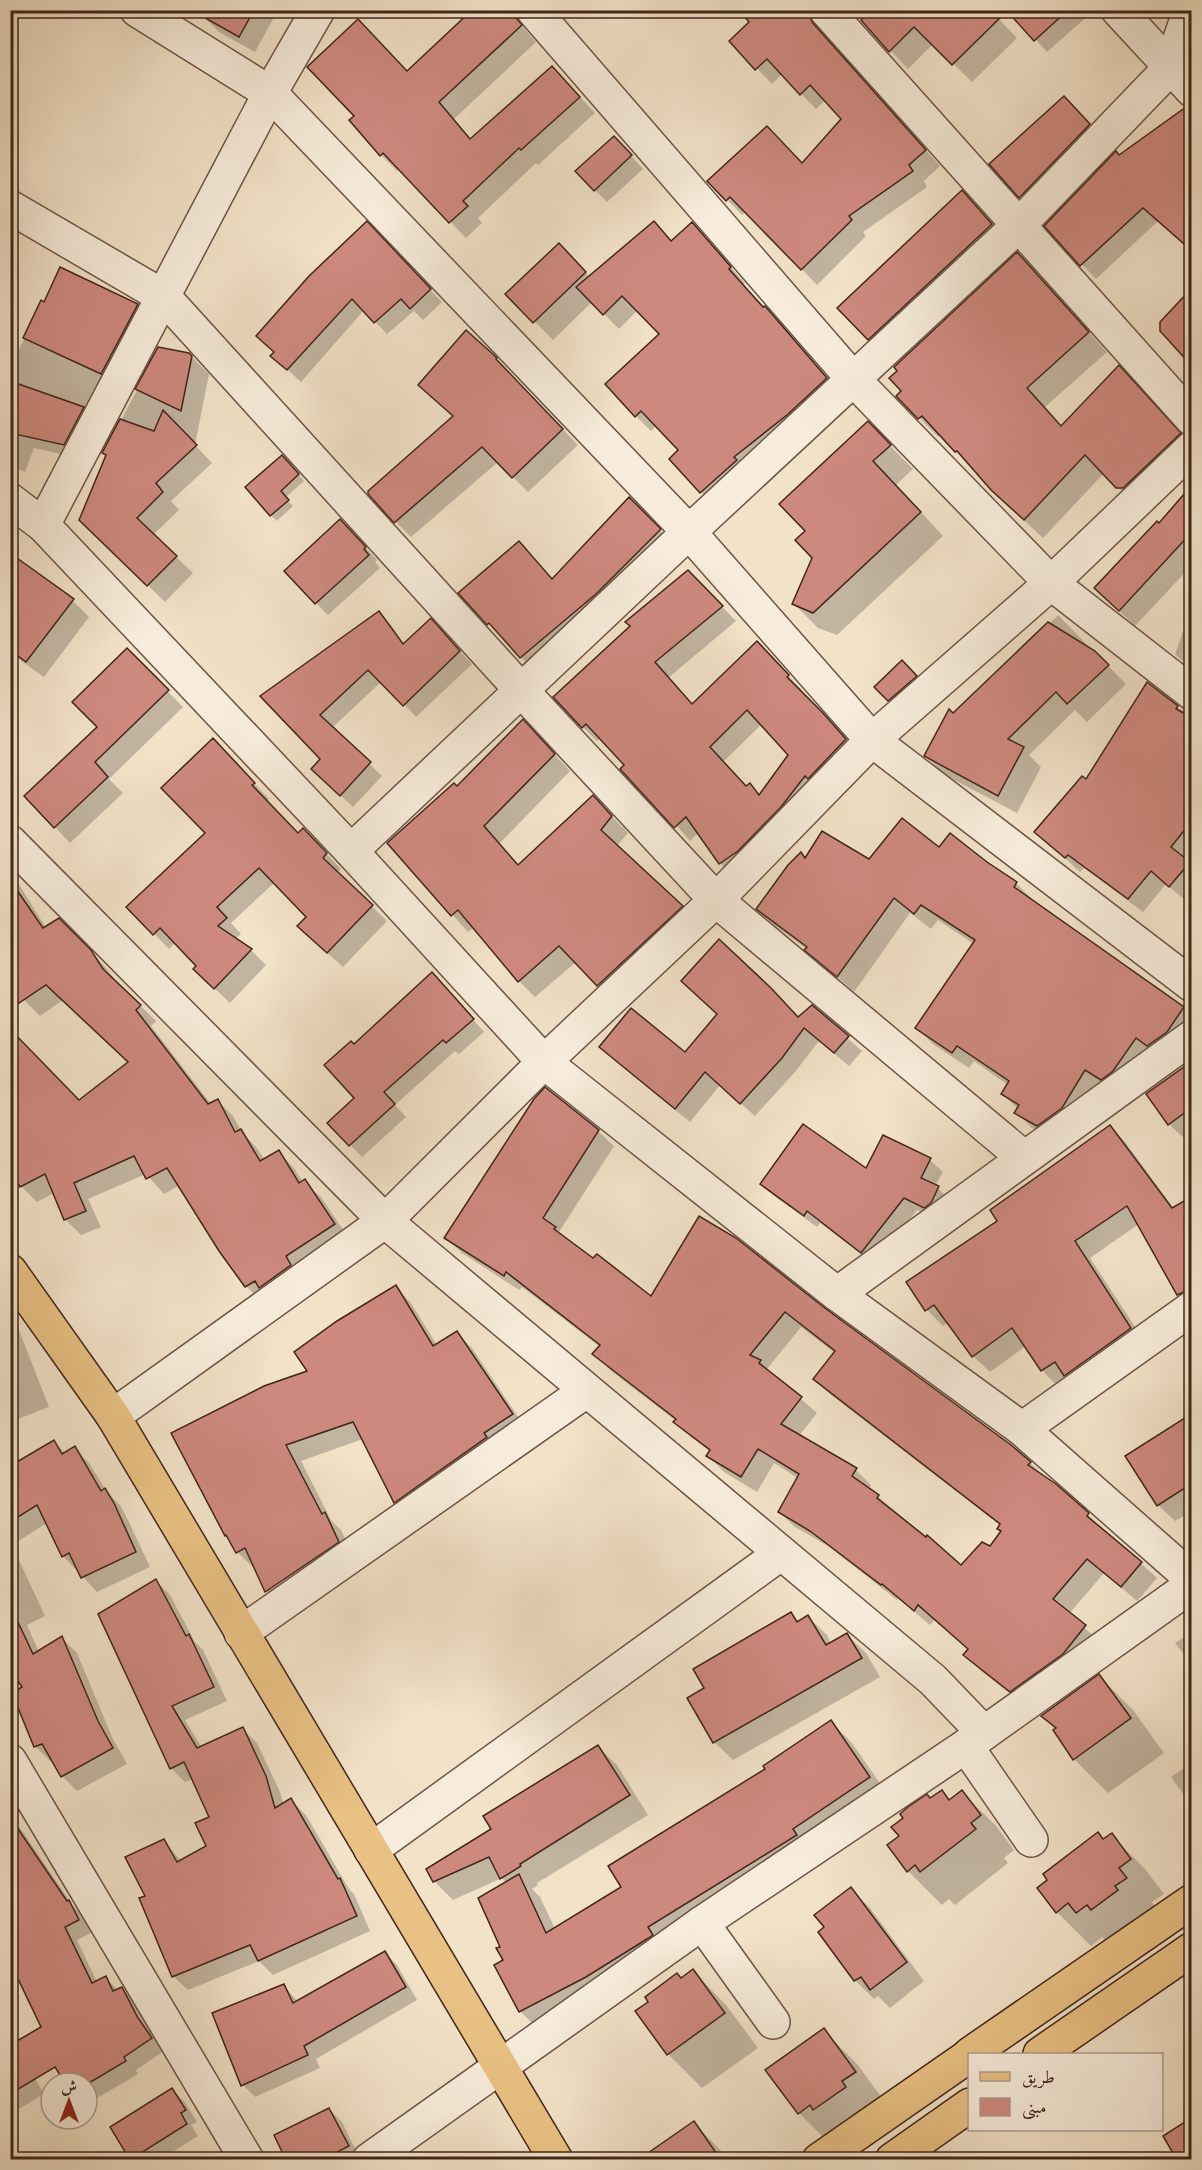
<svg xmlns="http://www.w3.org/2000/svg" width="1202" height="2170" viewBox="0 0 1202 2170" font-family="'Libre Caslon Text',Amiri,serif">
	<rect width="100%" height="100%" fill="#f2e2c8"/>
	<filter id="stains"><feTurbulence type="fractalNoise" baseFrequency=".00333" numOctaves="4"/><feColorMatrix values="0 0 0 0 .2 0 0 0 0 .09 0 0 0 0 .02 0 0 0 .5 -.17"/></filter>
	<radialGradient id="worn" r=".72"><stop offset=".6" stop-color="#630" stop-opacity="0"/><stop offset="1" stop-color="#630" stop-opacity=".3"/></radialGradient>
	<g fill="#0003" fill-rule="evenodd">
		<path d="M206 10H278L255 52 219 32 203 16Z"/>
		<path d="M454 10H509L536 42 454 119 472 140 568 84 595 113 538 165 536 163 478 218 482 223 466 238 399 169 397 171 381 155 408 73 462 22Z"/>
		<path d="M742 10H831L821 24 827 39 940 166 924 181 927 187 863 232 866 236 817 285 746 211 742 215 709 181 803 164 843 119 825 100 816 109 782 74 772 84 731 42 751 22Z"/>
		<path d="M990 10 1017 38 972 82 933 44 908 69 863 21Z"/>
		<path d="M1009 10H1088L1091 13 1047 52Z"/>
		<path d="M1186 109H1192V249L1158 221 1096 279 1046 226 1119 157Z"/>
		<path d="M1082 117 1107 144 1039 215 991 164Z"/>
		<path d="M626 150 643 169 607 202 595 190Z"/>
		<path d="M974 204 1004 237 881 351 839 308Z"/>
		<path d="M692 224 745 283 743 285 780 323 841 394 716 507 701 492 680 451 656 426 651 431 636 416 661 334 638 310 619 329 592 302 553 340 507 294 559 245 590 277 672 242Z"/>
		<path d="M379 236 442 302 423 320 414 311 387 334 364 310 301 382 273 356Z"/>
		<path d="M1017 254 1107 352 1045 407 1062 427 1138 386 1192 445 1137 507 1104 473 1043 538 1012 509 941 434 938 437 898 396Z"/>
		<path d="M1192 291V362L1162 322Z"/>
		<path d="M42 302 137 305 151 319 78 458 34 448 25 472 10 466V368Z"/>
		<path d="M159 348 189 354 209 374 195 445 212 463 171 501 179 510 153 535 193 573 165 602 80 519 107 457 104 453Z"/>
		<path d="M493 356 578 445 528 492 498 462 411 537 396 522 454 417 420 385Z"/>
		<path d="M868 423 913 469 896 485 943 536 837 635 818 628 794 604 814 557 807 531Z"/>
		<path d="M288 463 304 481 285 498 293 506 277 521 271 515Z"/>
		<path d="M1192 488V565L1135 626 1112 604 1160 525Z"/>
		<path d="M648 517 678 549 539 676 460 593 518 543 553 580Z"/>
		<path d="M353 533 377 560 375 562 380 568 328 615 316 603Z"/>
		<path d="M10 552 26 566 73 601 89 617 44 677 10 653Z"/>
		<path d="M688 572 736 621 668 678 693 705 757 643 802 690 800 692 860 755 735 878 720 863 698 833 690 841 600 737 597 741 583 727ZM762 724 790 755 761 796 750 785 747 787 723 762Z"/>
		<path d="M379 613 391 625 405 645 443 633 472 664 416 717 382 681 332 728 382 776 353 807 325 781 322 759 262 696Z"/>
		<path d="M1058 615 1126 684 1087 722 1075 710 1029 755 1041 767 1017 813 945 775 926 756 953 715Z"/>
		<path d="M1189 615 1192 616V670L1175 654Z"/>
		<path d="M127 650 183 707 109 779 123 793 70 843 55 827 99 727Z"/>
		<path d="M902 662 928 689 901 713 876 687Z"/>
		<path d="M1147 684 1180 709 1192 713V892L1185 900 1166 884 1143 912 1084 868 1080 872 1036 832 1087 781Z"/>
		<path d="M539 738 570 771 499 844 519 866 609 813 628 833 617 846 698 923 614 1001 576 962 535 997 519 981 474 927 468 932 389 843 457 788Z"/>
		<path d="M228 755 269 799 266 801 298 835 318 845 341 869 337 873 387 921 343 967 314 941 308 917 275 882 231 923 241 934 235 939 251 950 266 965 230 1003 210 984 198 966 176 942 169 949 128 907 207 833Z"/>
		<path d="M939 849 986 863 1016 883 1032 899 1031 901 1183 1008 1192 1016V1035L1054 1141 1032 1128 1016 1112 1018 1109 1003 1094 1008 1085 974 1061 969 1068 933 1044 917 1028 974 944 938 920 931 929 910 913 854 992 807 949 774 925 758 909 806 859 870 861Z"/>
		<path d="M10 870 46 928 59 920 106 968 118 984 156 1021 151 1026 211 1104 217 1100 233 1116 242 1132 256 1147 265 1160 278 1152 294 1168 303 1182 321 1197 350 1240 262 1302 246 1286 180 1185 164 1194 146 1174 88 1199 101 1227 81 1235 65 1219 54 1193 37 1202 21 1186 79 1102 130 1063 63 1000 40 1016 24 1000 10 982Z"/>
		<path d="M1192 942V958L1185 951Z"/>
		<path d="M444 986 484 1032 459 1054 455 1051 395 1105 406 1117 362 1157 329 1123 356 1098 354 1046Z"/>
		<path d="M812 1007 862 1051 849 1066 819 1041 795 1072 755 1116 720 1085 690 1122 615 1061 601 1047 686 1054 799 1019Z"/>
		<path d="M1192 1064V1136L1186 1140 1169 1124 1149 1095Z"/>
		<path d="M1110 1126 1126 1143 1174 1209 1192 1199V1308L1179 1295 1139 1224 1090 1258 1147 1345 1058 1387 1042 1370 1026 1346 990 1372 973 1356 949 1322 943 1326 927 1310 999 1221Z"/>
		<path d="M598 1131 614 1146 559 1232 567 1240 651 1299 825 1310 1030 1463 1157 1578 1137 1601 1104 1573 1069 1614 1100 1642 1026 1706 980 1670 965 1654 969 1650 935 1620 930 1625 898 1598 897 1600 828 1546 795 1527 779 1512 799 1479 774 1463 757 1492 724 1472 708 1456 711 1452 691 1437 676 1421 610 1370 594 1354 600 1347 522 1287 519 1290 462 1253 446 1238ZM801 1327 835 1353 815 1379 830 1394 1001 1526 1002 1532 990 1548 961 1567 869 1489 871 1485 856 1470 799 1436 817 1413 767 1369Z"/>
		<path d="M930 1160 943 1172 935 1186 951 1200 937 1219 917 1210 874 1264 820 1223 817 1227 774 1196 762 1184Z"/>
		<path d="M396 1287 411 1303 437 1345 457 1333 472 1348 527 1430 411 1518 395 1502 363 1439 301 1461 331 1520 341 1530 354 1558 282 1607 266 1591 255 1566 253 1567 237 1552 309 1371Z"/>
		<path d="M10 1318 16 1323 49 1407 10 1422Z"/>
		<path d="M1186 1419 1192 1424V1511L1175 1521 1158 1505Z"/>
		<path d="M54 1442 65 1453 74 1448 89 1463 107 1492 120 1505 128 1520 150 1567 97 1592 63 1556 47 1523 12 1545 45 1616 27 1625 39 1652 62 1638 77 1653 112 1737 127 1764 77 1791 62 1776 53 1760 50 1761 35 1746 24 1688 10 1666V1462L13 1466Z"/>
		<path d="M156 1581 170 1595 195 1642 203 1650 227 1701 185 1720 202 1748 242 1729 257 1743 280 1792 284 1805 291 1800 306 1815 349 1889 354 1894 370 1931 273 1975 259 1961 188 1990 173 1976 147 1897 163 1840 181 1861 208 1847 211 1818 193 1779 185 1782 171 1768Z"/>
		<path d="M791 1614 799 1622 808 1617 827 1635 831 1644 847 1635 866 1653 880 1677 733 1760 714 1742 706 1689Z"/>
		<path d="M1192 1623V1665L1175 1643 1189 1634 1185 1629Z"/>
		<path d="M1099 1676 1133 1710 1164 1753 1108 1793 1074 1759 1055 1731 1056 1730 1043 1716Z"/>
		<path d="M831 1722 852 1743 891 1799 542 2033 520 2011 501 1947 506 1883 502 1878 453 1900 434 1881 493 1829 598 1747 617 1765 648 1815 537 1883 538 1885 532 1889 540 1897 555 1929 623 1887 767 1769Z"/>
		<path d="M1192 1763V1806L1171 1777Z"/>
		<path d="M941 1792 950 1801 962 1792 996 1826 1014 1850 1004 1858 1008 1863 955 1905 949 1899 942 1905 908 1871 901 1837 931 1800Z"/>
		<path d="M10 1813 73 1906 82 1914 91 1933 77 1940 97 1982 106 1978 118 1990 122 1989 135 2001 151 2032 164 2051 136 2070 138 2074 87 2104V2083H67L10 1951Z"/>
		<path d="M1111 1835 1145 1869 1164 1894 1152 1902 1159 1912 1111 1946 1102 1937 1091 1946 1057 1912 1104 1840Z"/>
		<path d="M851 1889 870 1908 924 1981 890 2008 878 1996 874 1999 855 1980 826 1928Z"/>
		<path d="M385 1953 397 1965 417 2000 316 2059 320 2068 255 2097 243 2085 284 1986 298 2002Z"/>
		<path d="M693 1971 726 2005 758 2048 702 2088 668 2054 681 1979Z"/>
		<path d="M823 2030 857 2064 888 2106 833 2147 799 2113Z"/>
		<path d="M10 2047 24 2059 44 2094 10 2114Z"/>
		<path d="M172 2090 184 2101 197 2122 191 2125 198 2136 160 2160H132L112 2127Z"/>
		<path d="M329 2109 342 2122 360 2159 288 2160Z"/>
		<path d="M1192 2120V2160H1178L1165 2137Z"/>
		<path d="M694 2123 730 2160H640Z"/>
	</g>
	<g fill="#ce897f" stroke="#40251a" stroke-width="1.5" fill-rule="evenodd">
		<path d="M191 10H254L239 37Z"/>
		<path d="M472 10H510L522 25 439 102 470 139 552 66 580 97 521 150 519 148 463 201 468 206 449 223 383 153 380 156 349 120 354 116 307 67 358 19 407 71Z"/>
		<path d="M739 10H808L812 22 926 150 909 165 913 171 849 216 852 220 801 270 730 197 726 201 707 181 767 126 802 163 841 119 810 85 800 95 767 59 755 70 729 41 749 22Z"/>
		<path d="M871 10H1068L1034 41 1007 11 952 65 914 27 889 52 861 20Z"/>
		<path d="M1064 96 1090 124 1019 198 989 164Z"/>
		<path d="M1186 107 1191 108V250L1143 208 1080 266 1044 226 1116 151 1119 155Z"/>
		<path d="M614 136 632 155 594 191 575 171Z"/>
		<path d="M962 190 992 224 868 340 837 308Z"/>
		<path d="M367 221 431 289 410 309 401 299 374 323 352 299 287 370 270 356 274 352 256 336 309 276Z"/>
		<path d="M654 221 671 241 692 222 731 267 729 269 763 307 765 306 827 378 787 415 734 457 737 460 700 493 669 459 678 450 641 411 635 417 605 384 659 334 622 296 603 315 576 287Z"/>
		<path d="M559 243 586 272 533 323 505 294Z"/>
		<path d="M1017 252 1089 332 1027 388 1061 426 1119 365 1181 433 1123 488H1116L1085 455 1024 520 991 490 957 451 955 452 922 416 918 419 896 396 901 391 889 378 897 371 894 367Z"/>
		<path d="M60 267 138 304 101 374 23 338 41 300 44 302Z"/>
		<path d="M1191 289V365L1160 331V322Z"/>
		<path d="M466 330 494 355 497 358 496 359 563 429 512 478 482 447 394 523 368 494V491L453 416 418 385Z"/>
		<path d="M158 347 189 353 192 356 181 411 135 389Z"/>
		<path d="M10 381 84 407 64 445 10 433Z"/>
		<path d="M163 410 197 445 156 483 163 492 137 518 177 556 147 586 79 520 106 455 102 453 120 419 154 431Z"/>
		<path d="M868 421 891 445 873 461 921 512 813 613 792 604 812 558 795 540 805 531 779 504Z"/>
		<path d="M282 455 299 474 281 491 289 500 270 516 245 487Z"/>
		<path d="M1191 486V533L1119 611 1094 588 1157 521 1159 523Z"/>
		<path d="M629 497 661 529 596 594 520 658 489 623 487 625 458 593 519 541 552 579Z"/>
		<path d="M340 519 366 547 364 549 369 555 315 604 284 571Z"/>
		<path d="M10 553 74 599 26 662 10 650Z"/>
		<path d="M688 570 723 606 655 662 692 704 757 641 789 675 787 677 823 713 846 739 808 779 805 776 781 807 738 851 719 864 686 817 674 828 620 769 624 765 586 724 582 728 553 697 630 626 625 622ZM747 710 788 755 759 795 750 783 746 786 710 747Z"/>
		<path d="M379 611 403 644 431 618 460 651 403 706 368 670 320 715 371 762 340 796 311 769 320 759 260 696Z"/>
		<path d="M1048 622 1095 651 1109 665 1067 704 1056 692 1008 739 1024 747 998 796 924 756 949 709 953 713Z"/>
		<path d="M127 648 169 690 95 762 108 777 54 828 24 796 97 727 72 702Z"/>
		<path d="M902 660 917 676 888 701 874 687Z"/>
		<path d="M1147 682 1178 706 1176 709 1191 717V822L1171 847 1190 862 1169 887 1151 871 1128 899 1068 855 1065 858 1034 832 1082 776 1086 779Z"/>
		<path d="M523 719 555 754 484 826 518 865 593 795 612 816 601 830 683 906 597 986 559 946 518 982 458 910 451 916 387 843 454 783 457 786Z"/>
		<path d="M213 738 255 783 252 785 298 833 303 828 327 853 323 858 373 905 327 953 297 926 306 917 259 868 217 907 227 918 218 926 252 949 214 989 193 969 196 966 160 928 153 935 126 907 205 833 161 788Z"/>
		<path d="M902 818 939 847 950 833 987 862 1017 882 1014 887 1184 1007 1167 1032 1147 1046 1136 1038 1113 1071 1101 1080 1085 1070 1062 1108 1037 1126 1014 1113 1019 1105 1001 1094 1009 1081 957 1046 952 1053 915 1028 975 940 921 905 914 914 894 898 837 977 804 950 807 947 756 909 788 865 801 852 805 858 822 831 869 859Z"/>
		<path d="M10 880 43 928 59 918 91 950 103 969 141 1005 136 1010 208 1104 218 1099 235 1132 241 1129 260 1161 279 1150 299 1183 305 1179 335 1224 286 1256 291 1265 259 1288 255 1281 245 1287 219 1251 167 1168 146 1179 134 1156 74 1183 86 1211 64 1220 45 1174 20 1187 10 1170V1029L79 1100 128 1062 46 985 10 1009Z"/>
		<path d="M719 939 771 988 798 1017 812 1005 849 1036 834 1053 804 1028 782 1058 740 1104 705 1072 675 1109 599 1047 631 1008 685 1052 717 1014 681 981Z"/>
		<path d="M432 972 474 1019 446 1043 443 1040 384 1092 395 1104 349 1146 327 1123 354 1098 324 1065 351 1041 354 1044Z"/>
		<path d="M1191 1062V1108L1168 1125 1146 1094Z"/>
		<path d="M545 1087 599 1130 543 1218 556 1227 554 1229 593 1258 597 1254 651 1296 699 1216 736 1238 826 1309 1011 1445 1031 1462 1028 1465 1056 1484 1089 1513 1087 1516 1142 1562 1121 1587 1087 1559 1053 1599 1086 1625 1063 1654 1010 1692 963 1655 968 1649 918 1605 914 1611 882 1584 881 1585 810 1531 778 1512 799 1474 758 1449 741 1477 706 1456 710 1450 673 1422 676 1419 592 1354 600 1345 506 1272 504 1276 444 1238 534 1099ZM785 1312 835 1351 813 1379 1000 1524 997 1529 1001 1531 990 1546 982 1542 961 1565 927 1535 926 1537 877 1498 879 1495 852 1476 857 1468 781 1424 802 1397 759 1363 761 1360 750 1355Z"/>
		<path d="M803 1124 866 1168 883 1135 931 1158 921 1178 939 1186 931 1203 924 1208 904 1198 861 1253 807 1211 804 1216 760 1184Z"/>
		<path d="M1110 1125 1172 1208 1191 1197V1289L1177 1295 1127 1206 1075 1241 1131 1328 1064 1376 1055 1362 1041 1371 1012 1328 972 1357 934 1305 925 1311 906 1282 997 1221 990 1210Z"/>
		<path d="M396 1285 433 1346 457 1331 513 1414 484 1433 487 1437 394 1503 353 1422 286 1445 322 1514 325 1512 339 1542 265 1592 245 1548 236 1553 226 1535 225 1536 171 1433 264 1386 307 1371 294 1352 337 1321Z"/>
		<path d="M1191 1414V1484L1157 1506 1125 1456Z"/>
		<path d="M54 1440 62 1454 75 1446 101 1491 105 1488 114 1503 136 1552 81 1578 69 1553 62 1557 37 1505 10 1522V1466Z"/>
		<path d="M156 1579 186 1636 189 1634 214 1687 172 1706 197 1748 243 1727 266 1776 275 1808 291 1798 338 1879 340 1878 357 1916 258 1961 250 1945 172 1977 139 1898 145 1896 125 1857 164 1839 177 1862 206 1846 195 1823 209 1817 184 1762 170 1769 98 1614Z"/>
		<path d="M10 1605 33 1654 62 1636 98 1721 113 1748 61 1777 42 1744 34 1747 12 1693 22 1687 10 1669Z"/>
		<path d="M791 1612 797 1622 808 1615 826 1645 847 1633 862 1658 713 1743 687 1698 704 1688 693 1669Z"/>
		<path d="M1099 1674 1131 1718 1073 1760 1053 1730 1056 1728 1041 1716Z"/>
		<path d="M831 1720 870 1777 793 1829 797 1835 648 1927 653 1935 647 1939 586 1977 519 2012 494 1965 503 1960 496 1948 500 1947 478 1898 519 1874 546 1933 621 1887 608 1866 765 1769 763 1766Z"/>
		<path d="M598 1745 630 1795 520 1864 521 1866 500 1879 489 1857 433 1882 426 1869 491 1829 483 1816Z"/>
		<path d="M942 1790 949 1800 962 1790 981 1815 971 1823 976 1829 920 1872 915 1865 907 1872 887 1845 899 1836 891 1827 903 1818 900 1814 908 1807 927 1794 930 1798Z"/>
		<path d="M10 1817 67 1901 69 1900 79 1920 65 1927 92 1983 106 1976 113 1991 122 1987 138 2018 152 2038 124 2057 126 2061 89 2083H65L55 2067 10 2094V2045L41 2027 10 1962Z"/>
		<path d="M1098 1832 1103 1839 1112 1833 1131 1859 1119 1868 1127 1878 1115 1886 1118 1890 1091 1910 1087 1905 1076 1913 1068 1903 1056 1913 1037 1888 1047 1880 1043 1874Z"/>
		<path d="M851 1887 907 1962 870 1990 861 1977 854 1981 818 1932 824 1927 814 1915Z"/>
		<path d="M385 1951 406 1987 304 2046 308 2055 241 2086 212 2013 284 1984 293 2003Z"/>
		<path d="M693 1969 725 2013 667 2055 635 2011 648 2002 645 1997 677 1973 681 1978Z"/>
		<path d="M824 2028 856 2072 842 2081 846 2087 813 2110 810 2105 798 2114 765 2070Z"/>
		<path d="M172 2088 186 2110 181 2113 187 2124 130 2160 110 2127Z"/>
		<path d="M329 2108 349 2146 322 2160H286L274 2135Z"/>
		<path d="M1191 2118V2160H1177L1163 2136Z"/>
		<path d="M694 2121 721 2160H638Z"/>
	</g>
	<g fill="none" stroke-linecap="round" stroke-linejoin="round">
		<defs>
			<g id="minor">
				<path d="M137 10 270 93 689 532 872 740 1192 985"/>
				<path d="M533 10 854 380 1051 583 1192 693"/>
				<path d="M826 10 1192 419"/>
				<path d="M1118 10 1192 90"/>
				<path d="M10 207 164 297 522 691 716 900 1023 1157"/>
				<path d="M10 500 43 525 351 851 544 1062 837 1294 1022 1429 1192 1579"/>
				<path d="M43 525 270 93 318 10"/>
				<path d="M10 842 385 1221 933 1680 984 1733"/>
				<path d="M351 851 689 532 1019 225 1170 68 1190 10"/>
				<path d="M837 1294 1192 1037"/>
				<path d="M113 1416 385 1221 544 1062 716 900 872 740 1051 583 1192 448"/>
				<path d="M1022 1429 1192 1308"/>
				<path d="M241 1633 586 1391"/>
				<path d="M966 1746 1031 1840"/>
				<path d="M10 1761 247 2160"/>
				<path d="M371 1850 780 1554"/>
				<path d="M702 1923 773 2022"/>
				<path d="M369 2160 702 1923 966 1746 1192 1585"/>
			</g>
			<g id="major">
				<path d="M10 1271 113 1416 556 2160"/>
				<path d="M970 2054 1192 1901"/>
				<path d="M1040 2054 1192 1949"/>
				<path d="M819 2160 970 2055"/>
				<path d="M892 2160 970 2105"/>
			</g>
		</defs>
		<use href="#minor" stroke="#6c5446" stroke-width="36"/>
		<use href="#major" stroke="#40251a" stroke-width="36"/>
		<use href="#minor" stroke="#f7ecdb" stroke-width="33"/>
		<use href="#major" stroke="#e9c184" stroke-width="33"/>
	</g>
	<rect width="1202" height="2170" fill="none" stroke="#f2e2c8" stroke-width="36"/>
	<rect x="12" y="12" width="1178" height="2146" fill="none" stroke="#40251a" stroke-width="3"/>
	<rect x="18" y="18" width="1166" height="2134" fill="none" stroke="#40251a" stroke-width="1.5"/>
	<rect x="968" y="2053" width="195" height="78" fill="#f7ecdb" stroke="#ae9c8e" stroke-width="1.5"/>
	<rect x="980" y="2072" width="30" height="9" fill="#e9c184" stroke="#ae9c8e" stroke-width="1.5"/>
	<text x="1022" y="2083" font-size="18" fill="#40251a">طريق</text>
	<rect x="980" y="2098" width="30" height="18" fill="#ce897f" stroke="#ae9c8e" stroke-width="1.5"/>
	<text x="1022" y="2113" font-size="18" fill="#40251a">مبنى</text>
	<g transform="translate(69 2101)"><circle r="28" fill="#f7ecdb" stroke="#ae9c8e" stroke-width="1.5"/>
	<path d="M0-4.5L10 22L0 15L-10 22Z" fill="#8f2418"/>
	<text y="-9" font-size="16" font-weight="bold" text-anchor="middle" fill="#40251a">ش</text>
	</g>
	<rect width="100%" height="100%" filter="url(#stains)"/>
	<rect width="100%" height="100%" fill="url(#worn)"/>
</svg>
